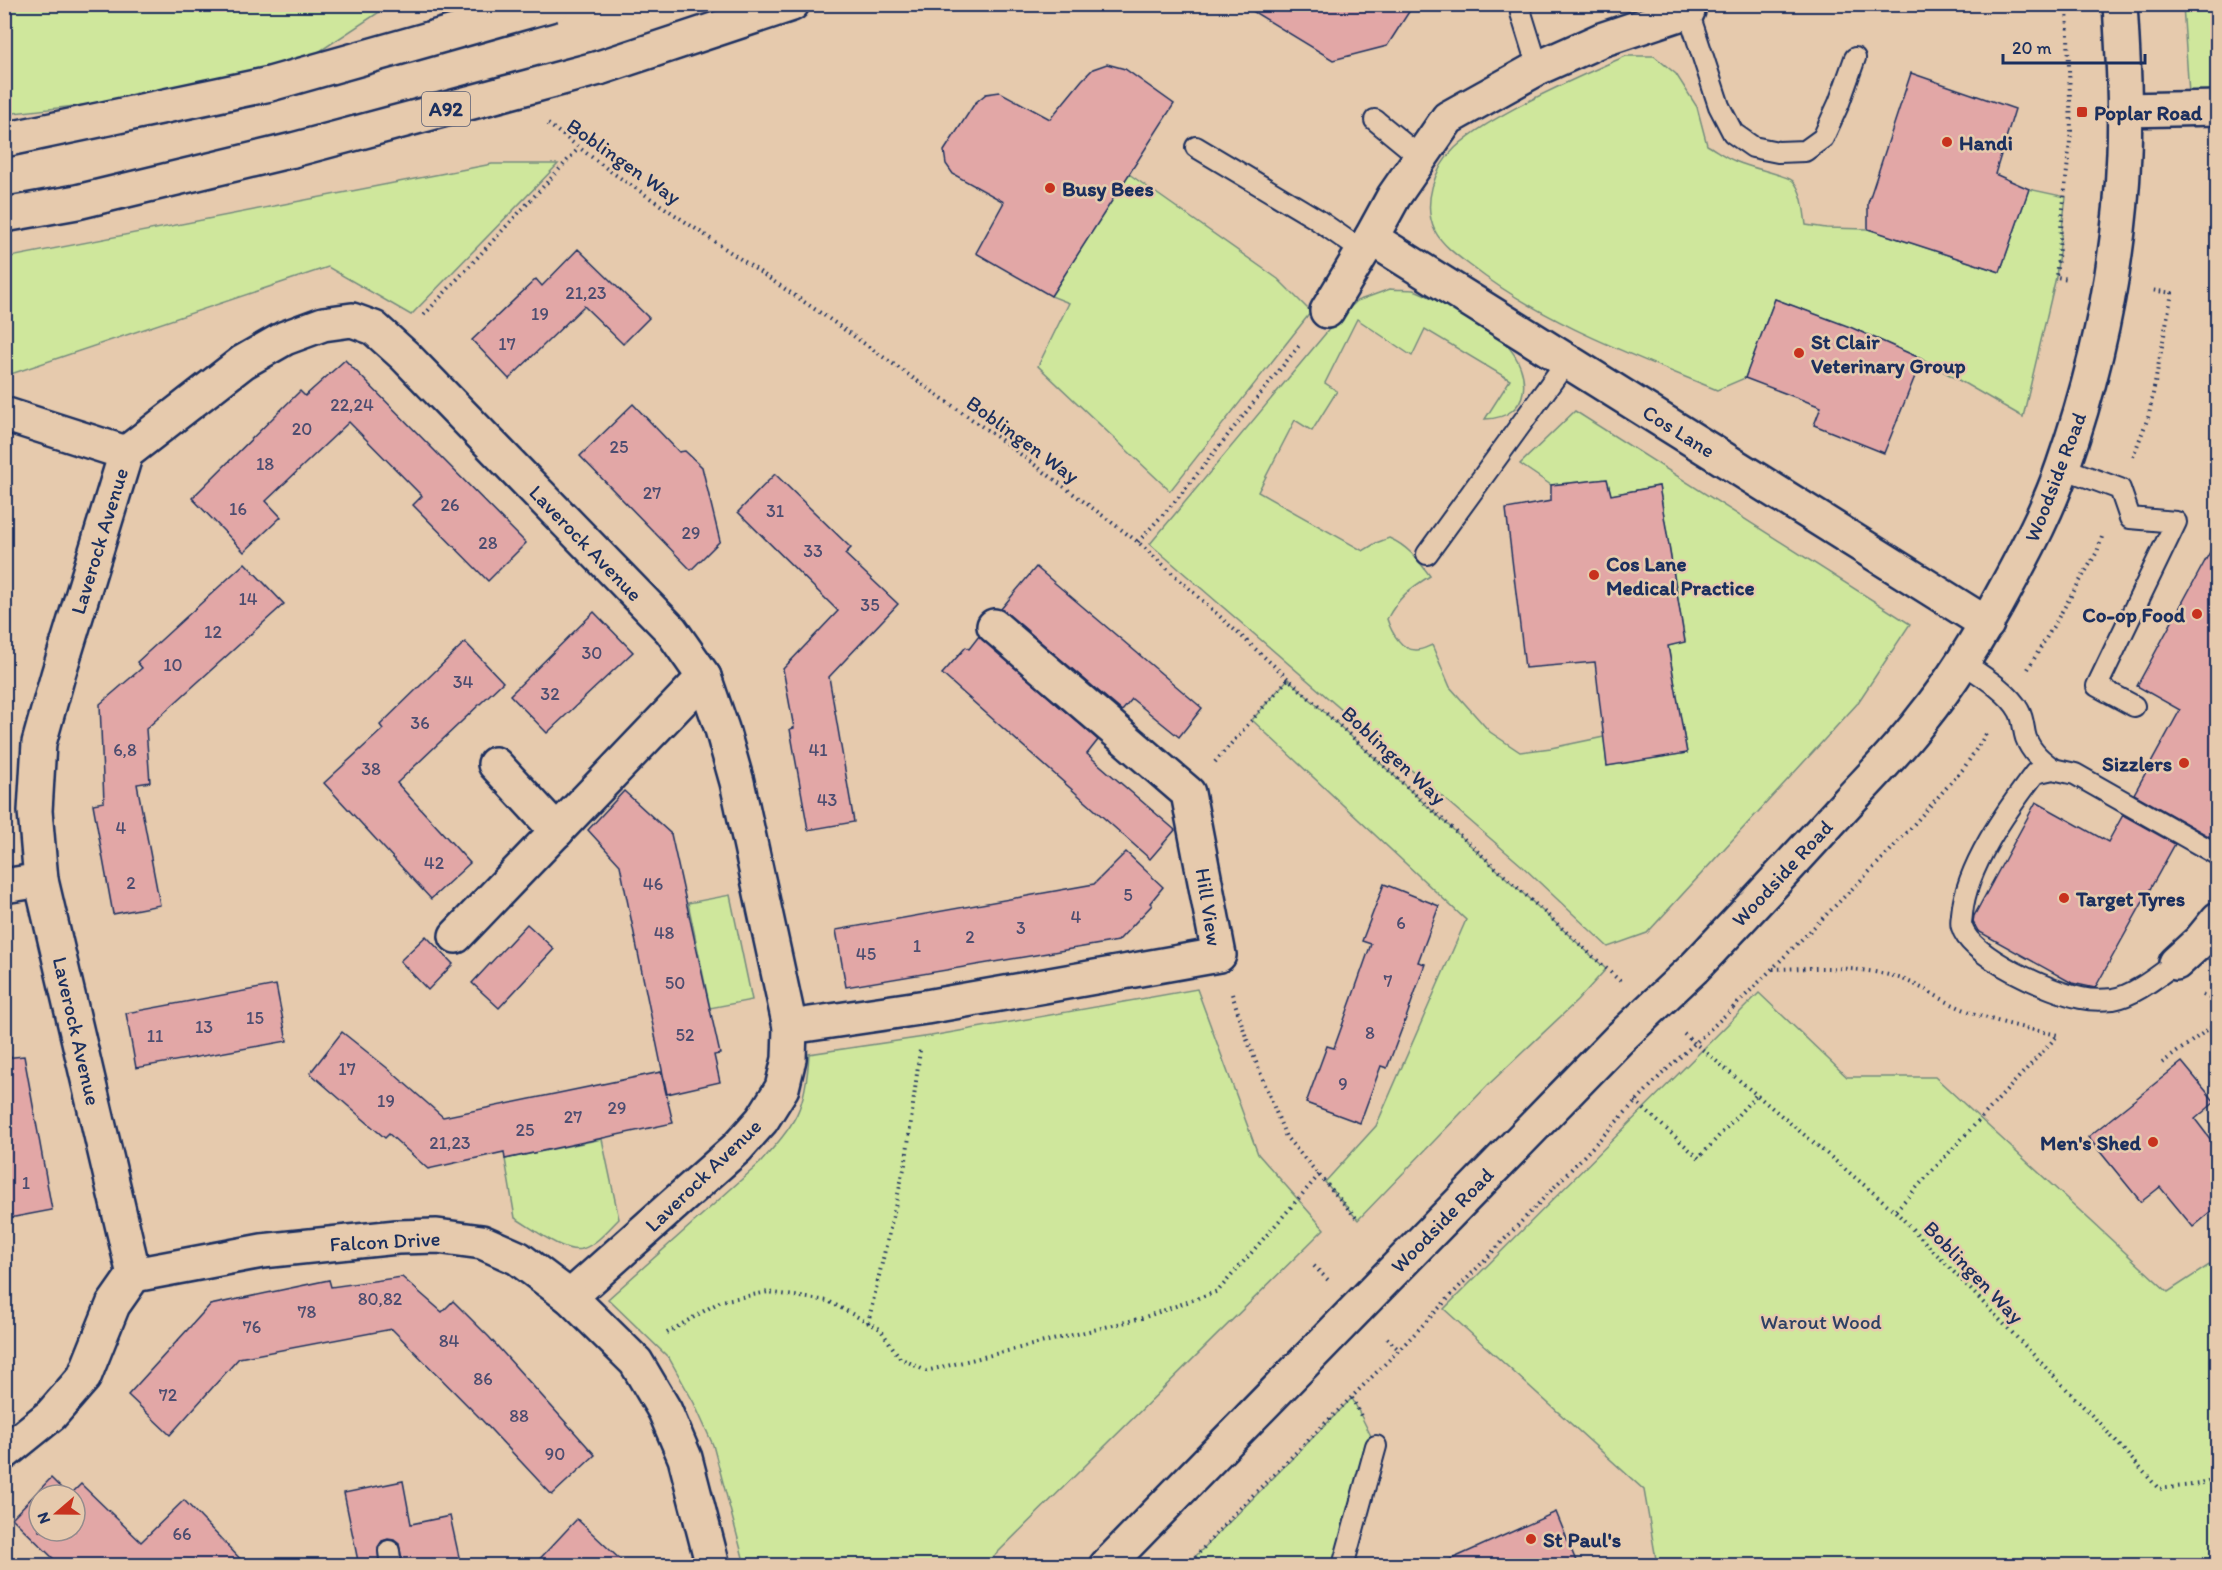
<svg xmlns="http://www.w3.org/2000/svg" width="2222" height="1570" viewBox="0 0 2222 1570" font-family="Itim,sans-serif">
	<rect width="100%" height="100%" fill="#e6caad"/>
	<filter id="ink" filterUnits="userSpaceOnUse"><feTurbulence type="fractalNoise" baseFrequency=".0167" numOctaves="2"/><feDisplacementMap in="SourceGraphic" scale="12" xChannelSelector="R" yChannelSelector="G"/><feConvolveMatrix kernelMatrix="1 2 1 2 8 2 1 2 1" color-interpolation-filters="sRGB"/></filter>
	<g filter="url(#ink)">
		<g fill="#cfe79c" stroke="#758b7d" stroke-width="1.5">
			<path d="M4 5H390L270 84 5 114Z"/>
			<path d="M2183 5H2217V108L2190 109Z"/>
			<path d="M1626 56H1654L1676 74 1697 107 1707 145C1716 150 1725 157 1735 161 1747 167 1786 175 1793 181 1803 192 1804 211 1806 225L1826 228 1868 229 2000 272 2029 189 2066 197 2056 277 2023 417 1922 359 1853 329 1775 299 1745 378 1717 390C1632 355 1544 323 1471 266 1459 257 1442 245 1435 231 1422 204 1434 168 1455 148 1473 131 1497 118 1519 106 1554 88 1589 72 1626 56Z"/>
			<path d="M492 164H558L411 315 328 267 5 376V258Z"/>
			<path d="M1129 174 1278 279 1311 312 1170 491 1038 366 1069 303 1051 296Z"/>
			<path d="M1390 289C1398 290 1406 289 1413 290 1427 293 1495 333 1505 343 1533 372 1532 418 1485 419L1510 380 1425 329 1412 356 1357 319 1325 383 1337 391 1312 431 1295 420 1258 492 1363 551 1376 543 1389 538C1408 546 1418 560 1430 576 1409 589 1399 597 1387 619 1391 631 1401 651 1417 650 1422 650 1427 647 1432 645L1450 687 1490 732 1520 752 1551 748 1604 737 1607 766 1687 753 1668 646 1685 641 1659 486 1611 495 1607 479 1551 485 1520 464 1575 411 1910 624 1857 704 1647 933 1608 947 1521 865 1150 544 1336 321 1357 301Z"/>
			<path d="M1288 679 1606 969 1577 1001 1488 1085 1358 1220 1325 1182 1376 1126 1466 920 1252 720Z"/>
			<path d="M730 895 752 1000 710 1008 688 903Z"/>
			<path d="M1197 989 1258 1154 1324 1229 985 1565H745L713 1445 694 1403 669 1358 608 1299 760 1163C796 1123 806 1109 809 1054L931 1036Z"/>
			<path d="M1759 993 1847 1077H1935L2168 1292 2217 1260V1565H1657L1644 1490 1444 1309Z"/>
			<path d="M602 1139 619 1219C609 1229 596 1245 582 1249 564 1254 531 1227 515 1218L505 1159Z"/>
			<path d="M1352 1398 1376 1446 1349 1565 1186 1566Z"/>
		</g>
		<g fill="#e2a7a6" stroke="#1b2f5e" stroke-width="1.5">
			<path d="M1241 4H1414L1387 46 1333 60Z"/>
			<path d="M1107 64 1125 69 1174 104 1051 296 976 253 1004 202 953 174 946 164 944 151 975 103 986 94 1000 92 1050 119 1082 80 1093 69Z"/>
			<path d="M1911 73 2015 109 1995 174 2029 189 2000 272 1868 229V203Z"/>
			<path d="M578 249 649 318 623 344 584 306 509 379 472 340 536 279 542 286Z"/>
			<path d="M1775 299 1850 327 1922 359 1884 453 1814 425 1821 407 1745 378Z"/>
			<path d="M345 360 526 543 488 581 413 505 422 496 349 422 266 501 281 517 244 552 192 498 300 391 305 396Z"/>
			<path d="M633 404 679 452 685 451 702 467 720 541 691 570 580 456Z"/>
			<path d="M775 474 851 548 845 554 898 604 829 677 854 822 808 830 790 729 794 728 783 669 838 611 738 512Z"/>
			<path d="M1607 479 1611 495 1659 486 1685 642 1668 646 1687 753 1607 766 1595 662 1525 668 1506 509 1551 501V485Z"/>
			<path d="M2217 539V841L2134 794 2180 710 2137 686Z"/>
			<path d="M245 563 284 604 146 729 150 782 137 784 160 905 113 914 93 804 104 802 100 704 142 668 137 662Z"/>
			<path d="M1036 567 1202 708 1179 737 1132 699 1122 711 1001 609Z"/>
			<path d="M594 612 633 652 547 733 510 695Z"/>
			<path d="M979 636 1098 740 1087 754 1175 830 1150 859 942 674 966 647 969 649Z"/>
			<path d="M465 642 503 682 397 783 470 863 431 899 324 783 383 729 380 725Z"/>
			<path d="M624 791 671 834 720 1054 714 1055 720 1082 667 1094 620 865 588 830Z"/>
			<path d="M2036 802 2108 842 2123 815 2175 844 2095 988 2072 983 1978 931 1973 922 1974 916Z"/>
			<path d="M1126 852 1163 887 1150 903 1152 905 1118 941 846 987 836 930 1094 884Z"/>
			<path d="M1384 884 1439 906 1418 962 1425 964 1406 1018 1387 1068 1381 1066 1360 1123 1306 1103 1327 1046 1334 1048 1352 998 1371 944 1362 941Z"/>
			<path d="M527 924 554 949 499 1008 472 983Z"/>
			<path d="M426 936 453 964 428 990 400 961Z"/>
			<path d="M276 985 287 1041 136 1068 126 1013Z"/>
			<path d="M342 1032 386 1067 443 1117 661 1072 673 1123 505 1159 504 1152 428 1169 389 1134 385 1138 310 1073Z"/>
			<path d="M24 1056 52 1210 4 1219V1058Z"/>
			<path d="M2182 1062 2215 1102 2195 1119 2217 1148V1207L2193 1227 2160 1187 2141 1202 2088 1137Z"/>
			<path d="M402 1277 442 1312 453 1301 489 1337 595 1455 552 1495 480 1418 392 1329 239 1358 170 1435 128 1395 210 1305 329 1280 331 1287Z"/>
			<path d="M51 1478 68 1495H39V1531H75V1495H70L81 1484 141 1542 184 1500 247 1566H61L12 1518Z"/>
			<path d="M403 1481 411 1524 450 1516 461 1566H403L399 1544 394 1540 388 1539 382 1541 378 1547 379 1566H359L344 1493Z"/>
			<path d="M1556 1512 1578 1566H1436Z"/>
			<path d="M577 1519 627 1566H533Z"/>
		</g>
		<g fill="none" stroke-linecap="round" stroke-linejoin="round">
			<defs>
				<g id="service">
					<path d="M1688 11 1719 106 1733 133 1753 147 1778 152 1805 151 1823 138 1839 103 1855 58"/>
					<path d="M1521 13 1538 68"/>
					<path d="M1375 120 1420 157"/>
					<path d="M1196 147 1315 218 1362 251"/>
					<path d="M2063 468 2120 489 2130 518 2176 522 2097 686 2134 706"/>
					<path d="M1427 554 1567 361"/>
					<path d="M1963 663C1981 675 2009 692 2019 711 2024 720 2023 729 2026 738 2031 752 2042 761 2053 769"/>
					<path d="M2176 963C2159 975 2134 996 2113 999 2103 1000 2090 1000 2081 998 2051 992 1970 957 1962 927 1960 924 1962 917 1962 914 1966 867 2007 810 2035 773L2053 769 2075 774 2218 855"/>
					<path d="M389 1551 391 1566"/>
					<path d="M1343 1566 1376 1446"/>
				</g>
				<g id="minor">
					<path d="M1687 4 1688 11 1601 40 1538 68 1448 118 1394 196 1371 238 1987 624"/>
					<path d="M2125 110 2218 108"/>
					<path d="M1327 311 1371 238"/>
					<path d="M4 414 126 453"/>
					<path d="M495 764 557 831"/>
					<path d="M4 886 41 880"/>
					<path d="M456 936 704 677"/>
					<path d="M2176 963 2200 941 2218 919"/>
					<path d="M790 1027 926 1007 1219 955 1188 793 994 626"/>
					<path d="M134 1275 41 880 35 811 39 743 58 675 126 453 243 362 285 338 323 324 352 320 374 328 405 356 671 630 704 677 722 729 737 782 790 1027 789 1059 782 1088 762 1120 737 1148 570 1297"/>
					<path d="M4 1453 51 1415 84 1377 113 1305 134 1275 262 1251 397 1237 437 1236 482 1242 518 1258 570 1297 636 1362 665 1411 685 1458 713 1566"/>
				</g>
				<g id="tertiary">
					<path d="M1694 968C1746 913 1797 858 1848 802 1873 775 1899 749 1921 720 1955 678 1982 633 2007 586 2028 547 2049 507 2063 466 2098 366 2120 259 2124 153 2126 103 2123 54 2120 4"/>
					<path d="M1106 1566 1621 1037"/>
				</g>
				<g id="trunk">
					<path d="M599 68 792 4"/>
					<path d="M4 140 270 84"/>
					<path d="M4 215 77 202 293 150"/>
				</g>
			</defs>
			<use href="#service" stroke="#1b2f5e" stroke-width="24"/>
			<use href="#minor" stroke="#1b2f5e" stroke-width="38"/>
			<use href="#tertiary" stroke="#1b2f5e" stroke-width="38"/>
			<use href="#trunk" stroke="#1b2f5e" stroke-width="38"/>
			<g stroke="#1b2f5e" stroke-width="4" stroke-dasharray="1.5 4.5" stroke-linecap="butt">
				<path d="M2067 4 2071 131 2056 277 2069 279"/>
				<path d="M548 124 610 171 825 316 1004 442 1138 542 1620 981"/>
				<path d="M424 315 579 148"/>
				<path d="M2133 457 2149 415 2172 293 2151 290"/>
				<path d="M1138 542 1178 498 1301 343"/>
				<path d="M2028 669 2097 552 2102 537"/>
				<path d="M1215 762 1288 679"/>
				<path d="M1773 969C1815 968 1862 965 1902 979 1921 986 1938 998 1956 1006 1988 1021 2024 1028 2058 1035L1895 1211"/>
				<path d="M1232 994 1246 1037 1286 1137 1358 1220"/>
				<path d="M2203 995 2218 1002"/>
				<path d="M1733 1008 1889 852 1964 768 1988 731"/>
				<path d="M1684 1034 1895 1211 2102 1426 2159 1489 2200 1484 2218 1477"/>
				<path d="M2162 1063 2218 1022"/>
				<path d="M1635 1101 1699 1158 1756 1095"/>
				<path d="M1314 1266 1328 1280"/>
				<path d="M868 1323 906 1160 920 1050"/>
				<path d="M667 1333 721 1301 768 1292 828 1301 880 1329 900 1358 926 1371 1142 1318 1218 1291 1319 1175"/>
				<path d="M1387 1338 1399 1350"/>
				<path d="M1352 1398 1361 1416"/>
				<path d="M1187 1566 1237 1511 1399 1350 1662 1074"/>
			</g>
			<use href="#service" stroke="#e6caad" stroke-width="20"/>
			<use href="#minor" stroke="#e6caad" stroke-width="33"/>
			<use href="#tertiary" stroke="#e6caad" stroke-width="33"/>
			<use href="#trunk" stroke="#e6caad" stroke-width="33"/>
			<defs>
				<path id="tertiary-bridge" d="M1621 1037 1694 968"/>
				<g id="trunk-bridge">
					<path d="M270 84 553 4"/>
					<path d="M293 150 599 68"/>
				</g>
			</defs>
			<use href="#tertiary-bridge" stroke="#1b2f5e" stroke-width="38" stroke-linecap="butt"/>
			<use href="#trunk-bridge" stroke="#1b2f5e" stroke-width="38" stroke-linecap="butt"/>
			<path stroke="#1b2f5e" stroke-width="4" stroke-dasharray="1.5 4.5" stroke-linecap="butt" d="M1662 1074 1733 1008"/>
			<use href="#tertiary-bridge" stroke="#e6caad" stroke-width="33"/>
			<use href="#trunk-bridge" stroke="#e6caad" stroke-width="33"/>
		</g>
	</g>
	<g fill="#c8321e" stroke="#e6caad" stroke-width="2">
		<rect x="2076" y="106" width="12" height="12" rx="3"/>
		<circle cx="1947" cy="142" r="6"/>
		<circle cx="1050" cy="188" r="6"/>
		<circle cx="1799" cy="353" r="6"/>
		<circle cx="1594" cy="575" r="6"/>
		<circle cx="2197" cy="614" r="6"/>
		<circle cx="2184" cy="763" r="6"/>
		<circle cx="2064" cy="898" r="6"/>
		<circle cx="2153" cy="1142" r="6"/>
		<circle cx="1531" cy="1539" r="6"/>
	</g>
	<g text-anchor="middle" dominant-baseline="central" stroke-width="5" stroke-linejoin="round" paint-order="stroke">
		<g font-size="18" fill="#4d4d70">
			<text x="586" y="293">21,23</text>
			<text x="540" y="314">19</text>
			<text x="507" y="344">17</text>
			<text x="352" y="405">22,24</text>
			<text x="302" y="429">20</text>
			<text x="619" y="447">25</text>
			<text x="265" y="464">18</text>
			<text x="652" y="493">27</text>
			<text x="450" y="505">26</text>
			<text x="238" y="509">16</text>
			<text x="775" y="511">31</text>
			<text x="691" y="533">29</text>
			<text x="488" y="543">28</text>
			<text x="813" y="551">33</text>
			<text x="248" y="599">14</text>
			<text x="870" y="605">35</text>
			<text x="213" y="632">12</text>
			<text x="592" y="653">30</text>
			<text x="173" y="665">10</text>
			<text x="463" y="682">34</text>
			<text x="550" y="694">32</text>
			<text x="420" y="723">36</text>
			<text x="125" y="750">6,8</text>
			<text x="818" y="750">41</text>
			<text x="371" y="769">38</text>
			<text x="827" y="800">43</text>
			<text x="121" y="828">4</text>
			<text x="434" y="863">42</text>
			<text x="131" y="883">2</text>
			<text x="653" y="884">46</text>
			<text x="1128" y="895">5</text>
			<text x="1076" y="917">4</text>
			<text x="1401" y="923">6</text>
			<text x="1021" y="928">3</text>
			<text x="664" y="933">48</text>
			<text x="970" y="937">2</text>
			<text x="917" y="946">1</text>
			<text x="866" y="954">45</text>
			<text x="1388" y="981">7</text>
			<text x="675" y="983">50</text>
			<text x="255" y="1018">15</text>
			<text x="204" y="1027">13</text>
			<text x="1370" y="1033">8</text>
			<text x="685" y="1035">52</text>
			<text x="155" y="1036">11</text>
			<text x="347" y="1069">17</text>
			<text x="1343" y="1084">9</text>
			<text x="386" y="1101">19</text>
			<text x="617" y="1108">29</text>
			<text x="573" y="1117">27</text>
			<text x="525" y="1130">25</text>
			<text x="450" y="1143">21,23</text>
			<text x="26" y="1183">1</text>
			<text x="380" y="1299">80,82</text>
			<text x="307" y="1312">78</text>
			<text x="252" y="1327">76</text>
			<text x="449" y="1341">84</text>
			<text x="483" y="1379">86</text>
			<text x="168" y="1395">72</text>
			<text x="519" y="1416">88</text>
			<text x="555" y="1454">90</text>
			<text x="182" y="1534">66</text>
		</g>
		<rect fill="#e6caad" stroke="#585e76" stroke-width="1.5" x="422" y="92" width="48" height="34" rx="4.5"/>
		<g font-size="20" font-weight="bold" fill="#1b2f5e">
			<text x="446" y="109">A92</text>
		</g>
		<g font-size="21" font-weight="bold" fill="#1b2f5e" stroke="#e6caad" text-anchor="start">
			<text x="2094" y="112">Poplar Road</text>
			<text x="1959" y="142">Handi</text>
			<text x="1062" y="188">Busy Bees</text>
			<text x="1811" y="341">St Clair<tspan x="1811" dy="24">Veterinary Group</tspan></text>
			<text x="1606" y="563">Cos Lane<tspan x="1606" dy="24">Medical Practice</tspan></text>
			<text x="2185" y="614" text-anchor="end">Co-op Food</text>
			<text x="2172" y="763" text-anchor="end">Sizzlers</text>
			<text x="2076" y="898">Target Tyres</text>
			<text x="2141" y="1142" text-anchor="end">Men's Shed</text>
			<text x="1543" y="1539">St Paul's</text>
		</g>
		<g font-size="21" fill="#1b2f5e" stroke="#e6caad">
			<text transform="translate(624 161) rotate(35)">Boblingen Way</text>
			<text transform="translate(1679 431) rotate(32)">Cos Lane</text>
			<text transform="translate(1023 439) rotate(36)">Boblingen Way</text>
			<text transform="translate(2055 477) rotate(-69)">Woodside Road</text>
			<text transform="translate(99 541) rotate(-73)">Laverock Avenue</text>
			<text transform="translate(586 543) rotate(46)">Laverock Avenue</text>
			<text transform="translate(1394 755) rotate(43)">Boblingen Way</text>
			<text transform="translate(1782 873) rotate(-47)">Woodside Road</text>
			<text transform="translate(1209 907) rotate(81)">Hill View</text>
			<text transform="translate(77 1031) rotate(77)">Laverock Avenue</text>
			<text transform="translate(703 1175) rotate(-44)">Laverock Avenue</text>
			<text transform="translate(1442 1220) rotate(-46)">Woodside Road</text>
			<text transform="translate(385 1241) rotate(-3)">Falcon Drive</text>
			<text transform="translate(1974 1272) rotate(46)">Boblingen Way</text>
		</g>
		<g font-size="21" fill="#2d4164" stroke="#e6caad">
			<text x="1821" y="1321">Warout Wood</text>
		</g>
	</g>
	<rect width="2222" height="1570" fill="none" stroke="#e6caad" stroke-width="24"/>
	<rect x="12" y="12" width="2198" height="1546" fill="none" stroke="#1b2f5e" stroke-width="2" filter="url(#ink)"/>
	<g transform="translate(57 1513) rotate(250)"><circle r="28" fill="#e6caad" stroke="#958c8d" stroke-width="1.5"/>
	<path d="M0-4.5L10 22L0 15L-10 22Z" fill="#c8321e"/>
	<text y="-9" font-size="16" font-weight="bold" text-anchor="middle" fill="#1b2f5e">N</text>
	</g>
	<path d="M2003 54v9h142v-9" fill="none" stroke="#1b2f5e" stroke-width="3"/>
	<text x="2012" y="54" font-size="18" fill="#1b2f5e" stroke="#e6caad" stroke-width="4.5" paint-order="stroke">20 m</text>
</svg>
